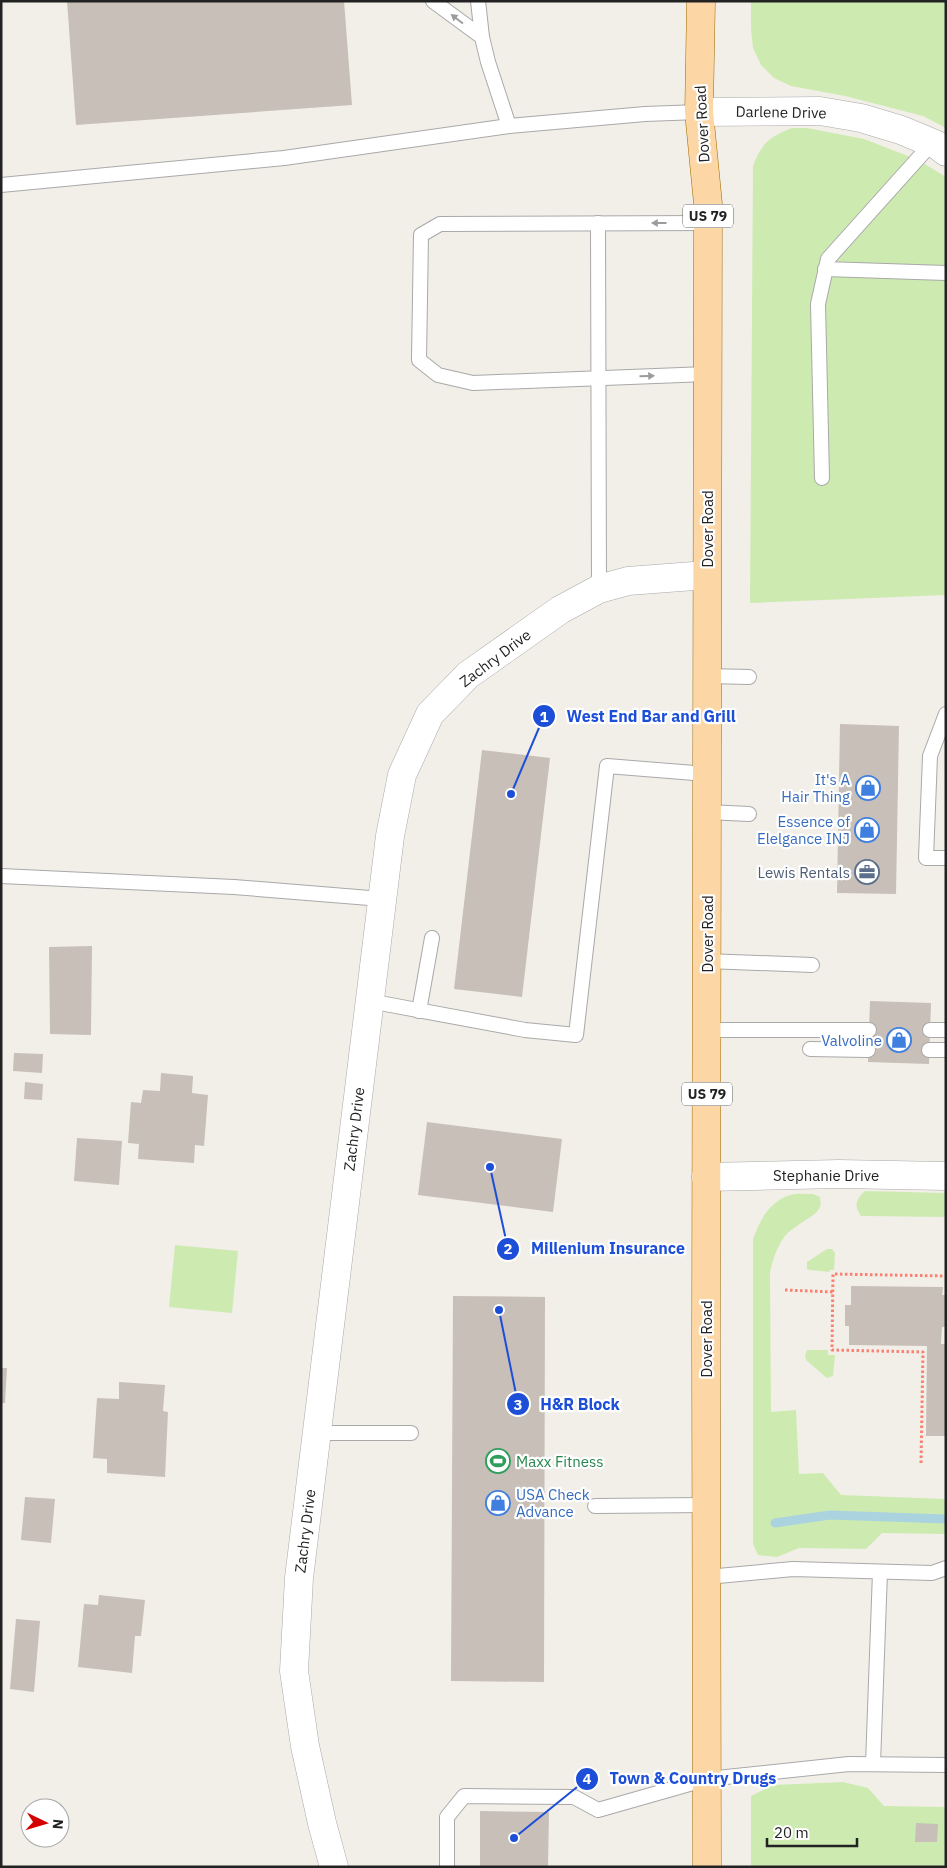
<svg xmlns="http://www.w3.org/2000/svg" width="947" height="1868" viewBox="0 0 947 1868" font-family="'IBM Plex Sans',sans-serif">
	<rect width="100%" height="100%" fill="#f2efe9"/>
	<g fill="#cdebb0">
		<path d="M751 1H946V128L923 116 845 96 791 86 774 78 761 65 753 48 751 29Z"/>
		<path d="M792 128H807L864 139 918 160 946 177V595L750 603 753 166C761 144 770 136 792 128Z"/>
		<path d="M865 1191 946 1193V1217L861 1216C854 1206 855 1200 865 1191Z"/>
		<path d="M813 1194 820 1197C820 1201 822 1205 819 1209 815 1217 791 1226 783 1239 776 1249 773 1260 770 1272L771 1412 796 1410 799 1474 823 1473 841 1495 946 1499V1534L882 1533 866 1549 799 1548 777 1557 758 1555 753 1544V1239C760 1220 769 1202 790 1195 796 1193 806 1194 813 1194Z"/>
		<path d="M175 1245 238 1251 232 1313 169 1307Z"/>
		<path d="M827 1249H832L835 1253 834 1270H829L830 1272 810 1270 807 1269V1262Z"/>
		<path d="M807 1350H828V1355H835L833 1376 827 1378 806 1360 805 1356Z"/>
		<path d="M843 1782 868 1788 884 1806 946 1807V1867H751V1796L773 1785Z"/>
	</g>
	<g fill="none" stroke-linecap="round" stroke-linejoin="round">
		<path stroke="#aad3df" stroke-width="9" d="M775 1523 830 1515 946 1519"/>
	</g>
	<g fill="#c7bfb8">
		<path d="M67 1H344L352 105 76 125Z"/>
		<path d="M840 724 899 726 896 894 837 893Z"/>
		<path d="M482 750 550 758 522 997 454 989Z"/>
		<path d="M92 946 91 1035 50 1034 49 947Z"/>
		<path d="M870 1001 931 1003 929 1064 868 1062Z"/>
		<path d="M14 1053 43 1054 42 1073 13 1071Z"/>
		<path d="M161 1073 193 1076 192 1093 208 1095 204 1146 195 1145 194 1163 138 1159 139 1144 128 1143 131 1102 141 1103 143 1090 160 1091Z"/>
		<path d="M25 1082 43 1084 42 1100 24 1099Z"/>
		<path d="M427 1122 562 1139 553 1212 418 1195Z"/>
		<path d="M77 1138 122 1141 119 1185 74 1181Z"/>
		<path d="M851 1286 943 1287 942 1295H946V1327H942L941 1344H946V1436H926L927 1346 849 1345V1326H845V1305H851Z"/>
		<path d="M453 1296 545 1297 544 1682 451 1681Z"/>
		<path d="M1 1368H7L5 1403H1Z"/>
		<path d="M119 1382 165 1385 163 1411 168 1412 165 1477 107 1473V1459L93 1458 97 1398 119 1399Z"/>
		<path d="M25 1497 55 1499 51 1543 21 1540Z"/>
		<path d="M99 1595 145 1600 141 1636H135L132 1673 78 1667 84 1604 98 1605Z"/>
		<path d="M16 1619 40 1621 34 1692 10 1689Z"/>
		<path d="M480 1811 549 1812 548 1867H480Z"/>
		<path d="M916 1823 938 1824 937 1842H915Z"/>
	</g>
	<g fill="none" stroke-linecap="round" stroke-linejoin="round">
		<defs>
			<g id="lane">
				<path d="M433 1 482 37"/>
				<path d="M478 1 482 37 488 62 509 126"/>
				<path d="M1 185 284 158 509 126 645 114 699 112"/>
				<path d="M598 223 599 589"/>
				<path d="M825 269 946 273"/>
				<path d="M707 374 473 383 438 375 419 360 421 235 440 224 708 223"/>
				<path d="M822 478 818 304 828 259 932 143"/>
				<path d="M707 676 749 677"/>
				<path d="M946 714 930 756 926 858H946"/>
				<path d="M707 812 749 814"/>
				<path d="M1 876 234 887 382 899"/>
				<path d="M706 961 812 965"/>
				<path d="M369 1001 525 1030 576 1035 607 766 707 774"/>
				<path d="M419 1011 432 938"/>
				<path d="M707 1030H869"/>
				<path d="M930 1030H946"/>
				<path d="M810 1049 868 1050"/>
				<path d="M929 1050H946"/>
				<path d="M317 1433H411"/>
				<path d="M595 1506 706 1505"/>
				<path d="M707 1577 793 1569 932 1573 946 1568"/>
				<path d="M873 1764 880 1572"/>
				<path d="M447 1867V1817L464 1796 574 1797 598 1810 707 1779 849 1764 946 1765"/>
			</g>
			<g id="street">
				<path d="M699 112 820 111 861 118 901 130 937 145 946 152"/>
				<path d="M706 1177 839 1174 946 1176"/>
				<path d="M334 1867 322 1823 305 1746 294 1671 299 1578 390 836 402 775 430 714 468 675 560 610 599 589 628 581 707 575"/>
			</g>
			<path id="primary" d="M701 1 699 112 708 204 706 1344 707 1867"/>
		</defs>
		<use href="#lane" stroke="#a9a9a9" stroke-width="16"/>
		<use href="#street" stroke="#a9a9a9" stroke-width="29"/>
		<use href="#primary" stroke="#a06b00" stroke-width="29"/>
		<g stroke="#fa8072" stroke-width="3" stroke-dasharray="2.5 2.5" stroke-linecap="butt">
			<path d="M785 1290 833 1292"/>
			<path d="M921 1463 923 1352 832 1350 833 1274 946 1276"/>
		</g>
		<use href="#lane" stroke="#fff" stroke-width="14"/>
		<use href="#street" stroke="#fff" stroke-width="28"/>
		<use href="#primary" stroke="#fcd6a4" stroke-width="28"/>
	</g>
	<defs><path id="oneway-solid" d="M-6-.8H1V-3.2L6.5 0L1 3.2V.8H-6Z" transform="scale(1.25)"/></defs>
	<g fill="#9c9c9c">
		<use href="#oneway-solid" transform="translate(457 19) rotate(-143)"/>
		<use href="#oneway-solid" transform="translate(659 223) rotate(180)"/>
		<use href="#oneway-solid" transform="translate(647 376) rotate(-2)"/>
	</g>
	<defs>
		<symbol id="shop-ring" viewBox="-11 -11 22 22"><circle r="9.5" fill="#fff" stroke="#3f7fe0" stroke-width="1.5"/><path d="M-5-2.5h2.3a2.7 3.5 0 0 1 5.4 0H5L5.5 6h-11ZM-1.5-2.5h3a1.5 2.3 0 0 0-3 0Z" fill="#3f7fe0"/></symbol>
		<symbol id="office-ring" viewBox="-11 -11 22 22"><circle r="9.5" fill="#fff" stroke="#5c6f8a" stroke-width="1.5"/><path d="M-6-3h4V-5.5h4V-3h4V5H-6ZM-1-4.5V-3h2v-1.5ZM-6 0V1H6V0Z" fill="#5c6f8a"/></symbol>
		<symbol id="stadium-ring" viewBox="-11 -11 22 22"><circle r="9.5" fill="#fff" stroke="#2e9e5b" stroke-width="1.5"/><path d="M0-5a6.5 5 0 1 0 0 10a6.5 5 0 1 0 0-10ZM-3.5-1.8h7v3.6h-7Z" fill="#2e9e5b"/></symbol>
	</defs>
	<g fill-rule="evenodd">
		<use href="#shop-ring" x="854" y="774" width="28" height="28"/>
		<use href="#shop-ring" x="853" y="816" width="28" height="28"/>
		<use href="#office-ring" x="853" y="858" width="28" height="28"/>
		<use href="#shop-ring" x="885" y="1026" width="28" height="28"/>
		<use href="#stadium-ring" x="484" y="1447" width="28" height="28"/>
		<use href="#shop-ring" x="484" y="1489" width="28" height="28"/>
	</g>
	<g text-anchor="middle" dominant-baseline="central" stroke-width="4.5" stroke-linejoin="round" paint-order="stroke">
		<g fill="#fff" stroke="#646464" stroke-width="1">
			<rect x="683" y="204.5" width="50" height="23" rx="4"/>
			<rect x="682" y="1082.5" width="50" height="23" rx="4"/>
		</g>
		<g font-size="14" font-weight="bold" fill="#222">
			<text x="708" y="216">US 79</text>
			<text x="707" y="1094">US 79</text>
		</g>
		<g font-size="15" fill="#222" stroke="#fff">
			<text transform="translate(781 112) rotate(1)">Darlene Drive</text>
			<text transform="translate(702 124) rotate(-93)">Dover Road</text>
			<text transform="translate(707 529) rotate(-90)">Dover Road</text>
			<text transform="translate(495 658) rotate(-37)">Zachry Drive</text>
			<text transform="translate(707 934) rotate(-90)">Dover Road</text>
			<text transform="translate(354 1129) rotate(-83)">Zachry Drive</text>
			<text x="826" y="1175">Stephanie Drive</text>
			<text transform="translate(706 1339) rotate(-90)">Dover Road</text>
			<text transform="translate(305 1531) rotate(-83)">Zachry Drive</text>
		</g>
		<g font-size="15" fill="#366cbe" stroke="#fff" text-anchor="end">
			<text x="850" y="779">It's A<tspan x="850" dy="17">Hair Thing</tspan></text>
			<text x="850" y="821">Essence of<tspan x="850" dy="17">Elelgance INJ</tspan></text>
			<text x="882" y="1040">Valvoline</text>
			<text x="516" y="1494" text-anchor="start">USA Check<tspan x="516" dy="17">Advance</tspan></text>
		</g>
		<g font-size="15" fill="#4e5e75" stroke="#fff" text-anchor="end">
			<text x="850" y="872">Lewis Rentals</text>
		</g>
		<g font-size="15" fill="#27864d" stroke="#fff" text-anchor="start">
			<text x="516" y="1461">Maxx Fitness</text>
		</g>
	</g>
	<path fill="none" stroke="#1d4ed8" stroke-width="2" d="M511 794L544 716M490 1167L508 1249M499 1310L518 1404M514 1838L587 1779"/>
	<g fill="#1d4ed8" stroke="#fff" stroke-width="2">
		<circle cx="511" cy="794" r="5"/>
		<circle cx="490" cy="1167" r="5"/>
		<circle cx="499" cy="1310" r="5"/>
		<circle cx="514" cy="1838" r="5"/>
		<circle cx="544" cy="716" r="12"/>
		<circle cx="508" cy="1249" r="12"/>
		<circle cx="518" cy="1404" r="12"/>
		<circle cx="587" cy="1779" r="12"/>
	</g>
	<g font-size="15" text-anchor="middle" font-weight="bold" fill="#fff">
		<text x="544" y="722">1</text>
		<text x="508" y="1254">2</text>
		<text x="518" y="1410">3</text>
		<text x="587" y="1784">4</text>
	</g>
	<g font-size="16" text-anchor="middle" font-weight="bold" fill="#1d4ed8" stroke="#fff" stroke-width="4.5" stroke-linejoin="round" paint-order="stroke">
		<text x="651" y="722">West End Bar and Grill</text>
		<text x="608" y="1254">Millenium Insurance</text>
		<text x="580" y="1410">H&amp;R Block</text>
		<text x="693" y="1784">Town &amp; Country Drugs</text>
	</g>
	<rect width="947" height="1868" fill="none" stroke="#222222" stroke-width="5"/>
	<g transform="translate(45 1823) rotate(95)"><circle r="24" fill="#ffffff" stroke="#a7a7a7"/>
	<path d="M0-4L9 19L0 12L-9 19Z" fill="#d40000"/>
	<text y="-8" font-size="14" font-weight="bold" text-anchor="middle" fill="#222222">N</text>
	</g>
	<path d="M767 1838v8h90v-8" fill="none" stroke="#222222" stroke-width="2.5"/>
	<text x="774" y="1838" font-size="15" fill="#222222" stroke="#ffffff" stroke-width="4" paint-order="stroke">20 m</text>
</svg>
